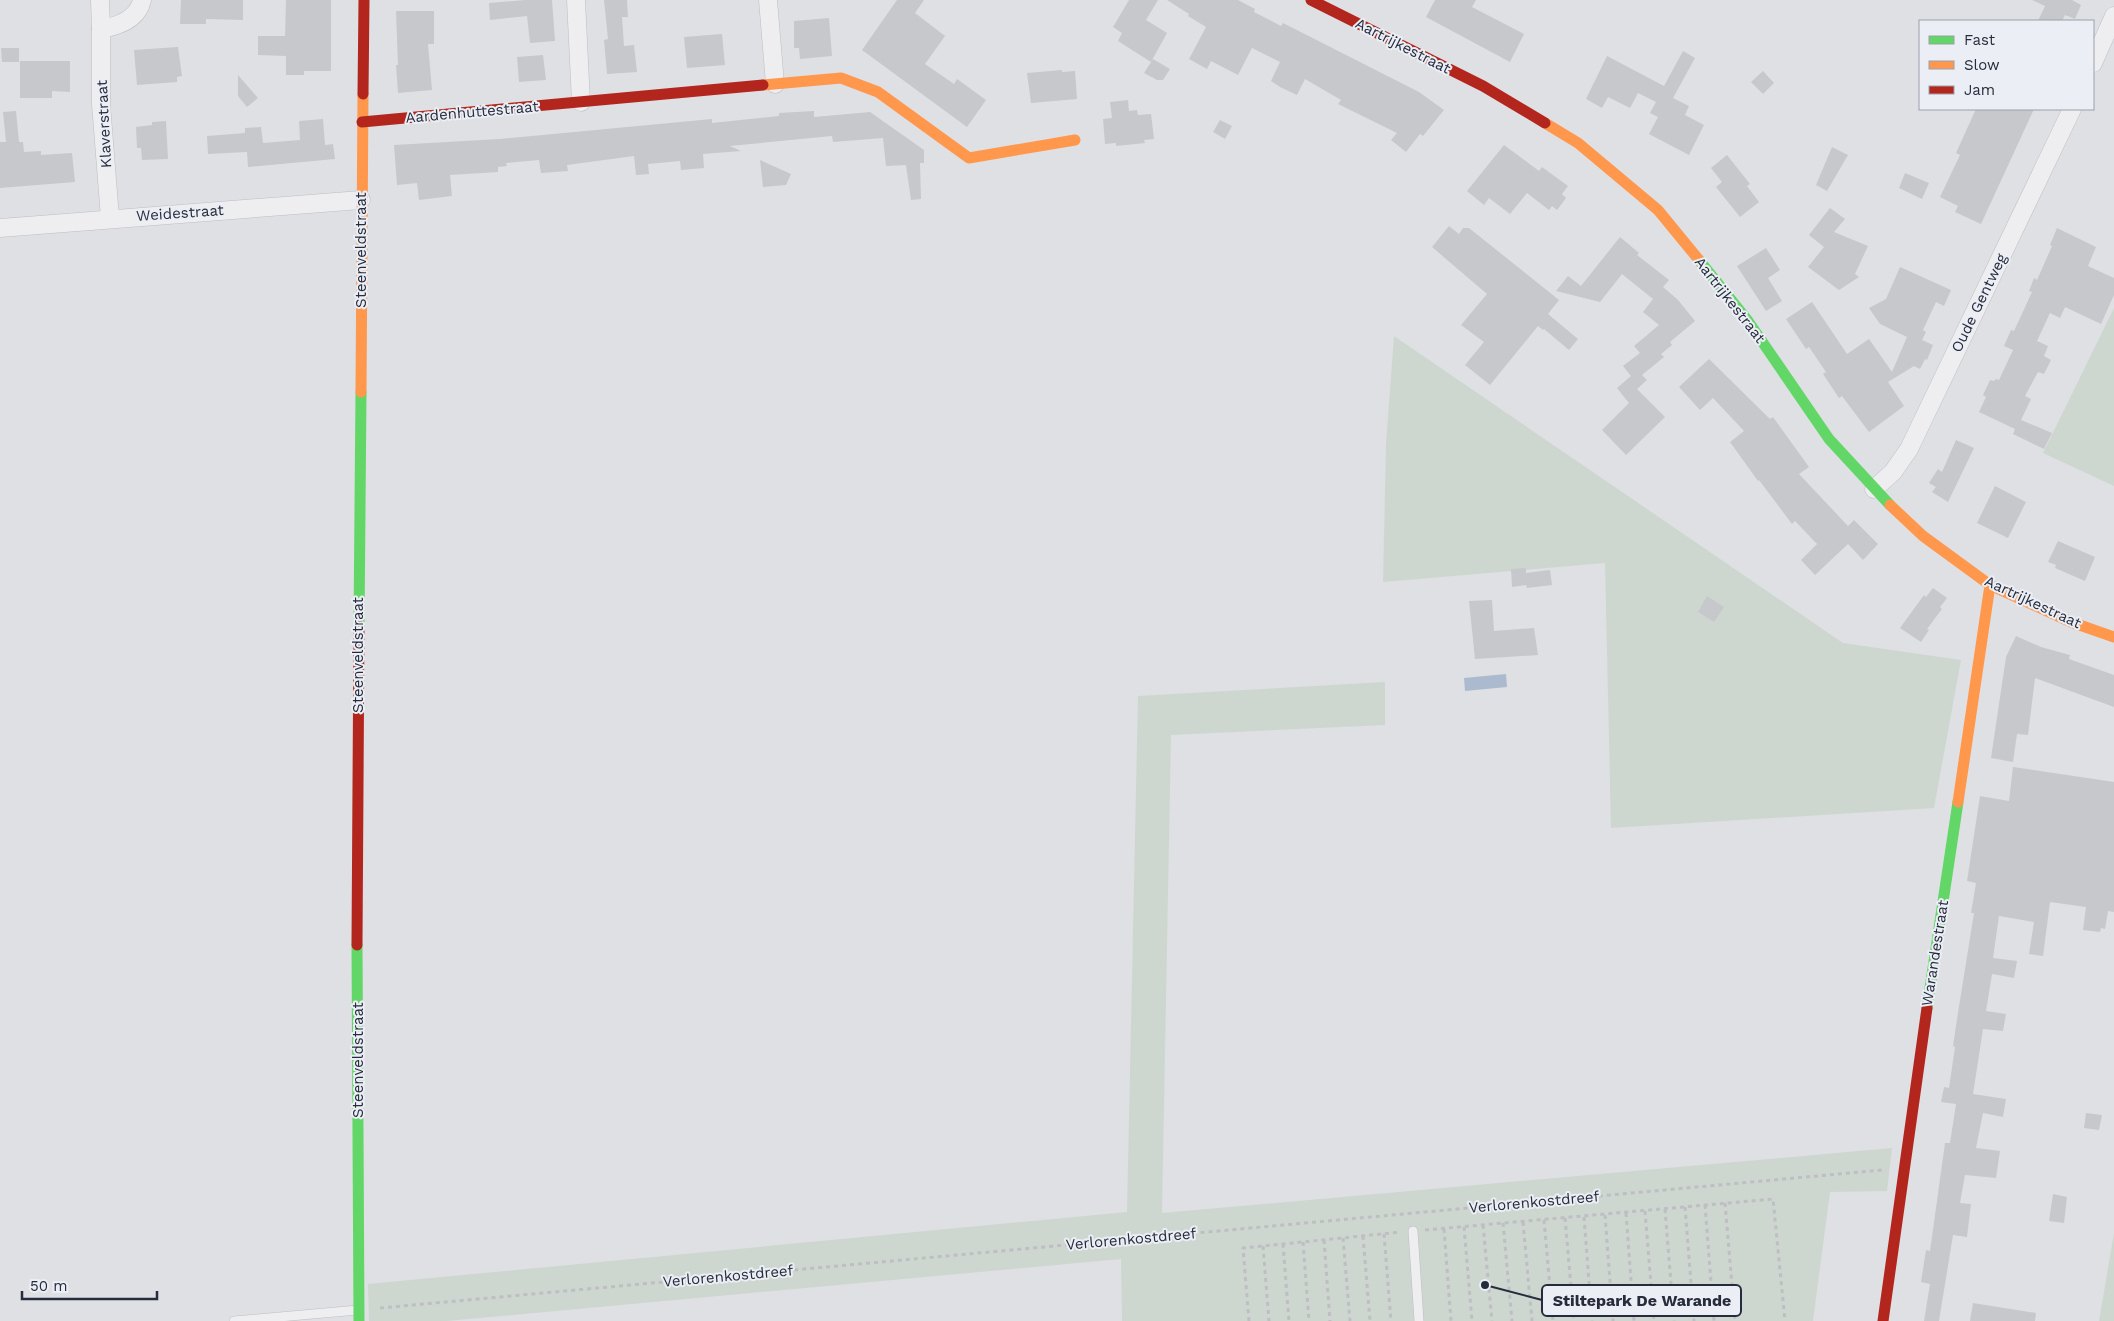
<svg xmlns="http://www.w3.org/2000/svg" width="2114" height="1321" viewBox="0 0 2114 1321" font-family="'Work Sans',sans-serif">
	<rect width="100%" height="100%" fill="#dee0e4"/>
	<g fill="#ced7cf">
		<path d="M2114 308V486L2043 453Z"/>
		<path d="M1394 336 1843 643 1961 660 1934 808 1611 828 1605 563 1383 582 1386 444Z"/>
		<path d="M1385 682V725L1171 735 1162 1213 1892 1148 1887 1191 1830 1192 1813 1321H1122L1121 1259 447 1321H369L368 1284 1127 1212 1138 696Z"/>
		<path d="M2114 1233V1321H2099Z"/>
	</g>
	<path fill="#acbad0" d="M1506 674 1507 687 1465 691 1464 678Z"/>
	<g fill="#c7c8cc">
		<path d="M181 0H243V20L206 19V24H180Z"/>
		<path d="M286 0H331V71H304V75H286V56L258 55V36H285Z"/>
		<path d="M525 0H552L555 41 530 43 527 16 490 20 489 3Z"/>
		<path d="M604 0H627L628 17H622L624 46 634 45 637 72 607 74 604 40 608 39Z"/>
		<path d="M897 0H924L915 13 945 36 925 64 954 84 957 79 986 100 967 127 862 50Z"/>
		<path d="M1129 0H1158L1146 20 1167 33 1151 62 1118 41 1122 33 1113 27Z"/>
		<path d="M1167 0H1238L1255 9 1254 12 1281 26 1283 23 1419 92 1444 110 1423 136 1420 134 1406 152 1391 140 1397 133 1338 104 1341 100 1305 79 1297 95 1280 87 1271 81 1280 62 1252 48 1238 75 1211 61 1207 69 1189 59 1206 27 1188 16 1189 14Z"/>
		<path d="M1435 0H1476L1472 7 1524 34 1510 62 1426 17Z"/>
		<path d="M2032 0H2072L2081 5 2075 19 2065 15 2062 21H2038L2045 6Z"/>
		<path d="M396 11H434V44H428L432 90 398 93 396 65H398Z"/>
		<path d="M829 18 832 56 800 59 799 48H794V21Z"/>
		<path d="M722 34 725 65 687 68 684 37Z"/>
		<path d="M178 47 182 76 177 77V82L137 85 134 50Z"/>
		<path d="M1 48H19V62H2Z"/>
		<path d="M1683 51 1695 58 1673 98 1689 106 1685 115 1704 125 1689 155 1649 134 1658 117 1650 113 1656 102 1638 93 1630 108 1608 97 1602 108 1586 99 1607 56 1664 86Z"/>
		<path d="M543 55 546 80 519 82 517 57Z"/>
		<path d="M1153 59 1170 69 1163 80H1157L1144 73Z"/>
		<path d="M20 61H70V92L52 91V98H20Z"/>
		<path d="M1062 70V72L1075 71 1077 99 1031 103 1027 73Z"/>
		<path d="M1763 71 1774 83 1763 94 1751 82Z"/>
		<path d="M238 75 258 98 247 107 238 96Z"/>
		<path d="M1128 100 1129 111 1137 110 1138 115 1151 114 1154 139 1144 140 1145 143 1116 146V143L1105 144 1103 119 1112 118 1110 102Z"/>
		<path d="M1976 109H2034L1981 224 1955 212 1958 206 1940 197 1960 155 1956 153Z"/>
		<path d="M16 111 19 142H23L24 152 41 151V155L72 153 75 182 0 188V142H6L3 112Z"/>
		<path d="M814 111V117L870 112 924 150V163H920L921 199 911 200 906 165 886 166 883 138 833 142 832 136 730 146 741 151 703 154 704 168 681 170 680 161 648 164 649 174 636 175 634 156 567 165 568 171 541 173 539 160 506 163 507 166 498 167V172L450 175 452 196 419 200 417 183 397 185 394 145 499 139 712 119V123L779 116V113Z"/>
		<path d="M323 119 325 145 333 144 335 159 248 167 247 152 208 154 207 136 245 133V128L261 127 263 143 300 140 299 121Z"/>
		<path d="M1220 120 1232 126 1225 139 1213 132Z"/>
		<path d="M166 121 168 159 142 160 141 148H137L136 127 152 125V122Z"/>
		<path d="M1504 145 1539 171 1542 167 1568 186 1562 194 1566 198 1557 210 1552 206 1549 210 1527 193 1510 214 1489 198 1484 205 1467 191Z"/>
		<path d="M1832 147 1848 155 1827 191 1816 185Z"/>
		<path d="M1727 155 1750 184 1747 186 1759 202 1740 217 1716 187 1722 182 1711 168Z"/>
		<path d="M760 160 791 174 786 185 763 187Z"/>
		<path d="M1905 173 1929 183 1922 199 1899 188Z"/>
		<path d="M1830 208 1845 219 1834 232 1868 246 1855 274 1859 277 1839 290 1808 267 1824 247 1809 235Z"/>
		<path d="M1449 226 1459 234 1463 228H1469L1559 300 1548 314 1578 339 1569 350 1544 329 1543 330 1538 326 1490 385 1465 365 1484 342 1461 325 1487 294 1432 247Z"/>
		<path d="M2057 228 2096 247 2088 266 2114 278V295L2101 324 2065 307 2060 318 2050 313 2037 341 2048 346 2044 356 2051 360 2044 374 2038 372 2025 396 2031 399 2021 420 2052 433 2044 449 2013 434 2015 429 1979 412 1986 397 1983 395 1990 380 1994 381 1996 379 1999 380 2013 350 2004 346 2011 330 2014 331 2032 292 2029 291 2034 278 2037 280 2052 246 2050 245Z"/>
		<path d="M1620 237 1639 253 1637 255 1669 280 1663 287 1678 300 1695 321 1670 342 1672 345 1661 354 1664 357 1642 375 1647 380 1637 389 1665 417 1626 455 1602 430 1629 403 1617 388 1631 376 1623 366 1640 353 1634 346 1659 325 1643 312 1653 299 1622 274 1600 302 1556 291 1568 276 1581 286Z"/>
		<path d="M1766 248 1780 270 1768 278 1782 301 1766 311 1737 266Z"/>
		<path d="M1900 267 1951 290 1944 306 1936 302 1923 330 1926 332 1922 340 1933 345 1927 360 1925 359 1920 369 1914 366 1888 382 1904 406 1869 432 1842 396 1839 398 1823 374 1826 372 1809 347 1806 349 1786 319 1812 302 1847 354 1869 339 1892 372 1907 337 1880 324 1869 308 1886 299Z"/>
		<path d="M1709 359 1770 419 1773 417 1809 467 1799 474 1848 526 1854 520 1878 544 1863 560 1848 544 1815 575 1801 560 1817 544 1795 521 1792 524 1759 480 1758 481 1730 442 1744 431 1713 398 1700 410 1679 387Z"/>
		<path d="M1956 440 1974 448 1948 502 1932 492 1936 487 1929 483 1938 469 1942 472Z"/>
		<path d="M1995 486 2026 502 2008 538 1977 523Z"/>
		<path d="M2058 541 2095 557 2085 581 2055 568 2056 565 2048 562Z"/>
		<path d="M1526 568V573L1550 570 1552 585 1527 588 1526 585 1512 587 1511 569Z"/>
		<path d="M1933 588 1947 598 1940 607 1942 609 1927 629 1929 630 1921 642 1900 628 1924 595 1926 597Z"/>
		<path d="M1707 596 1724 607 1714 622 1698 612Z"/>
		<path d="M1492 600 1494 631 1534 628 1538 655 1475 659 1469 601Z"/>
		<path d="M2016 636 2041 647 2070 655 2069 659 2114 675V707L2035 678 2028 735 2017 734 2013 762 1991 758 2006 657Z"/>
		<path d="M2013 767 2114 782V912L2108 911 2105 929 2101 928 2100 932 2083 930 2086 907 2050 902 2043 956 2029 954 2034 922 1999 916 1993 958 2017 961 2014 978 1992 974 1986 1011 2006 1014 2003 1031 1983 1029 1973 1094 2006 1099 2003 1117 1983 1113 1976 1148 2000 1151 1996 1178 1965 1175 1960 1203 1971 1204 1967 1237 1953 1235 1939 1321H1924L1930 1284 1921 1282 1926 1250 1930 1251 1945 1143H1950L1956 1104 1941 1102 1944 1087 1949 1088 1955 1047 1953 1046 1957 1019 1974 913H1971L1976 883 1967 881 1980 796 2009 801Z"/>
		<path d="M2086 1113 2102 1115 2099 1130 2084 1128Z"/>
		<path d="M2053 1194 2067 1197 2064 1223 2049 1221Z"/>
		<path d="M1973 1303 2036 1313 2035 1321H1970Z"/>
	</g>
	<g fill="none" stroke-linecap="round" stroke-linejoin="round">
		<defs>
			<g id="lane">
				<path d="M1413 1231 1419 1321"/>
				<path d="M234 1321 358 1310"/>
			</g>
			<g id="street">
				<path d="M100 0 101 29C119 26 138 19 142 0"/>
				<path d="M576 0 581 102"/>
				<path d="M768 0 775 84"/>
				<path d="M101 29V104L110 218"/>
				<path d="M2093 63 2114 16"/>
				<path d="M0 228 361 200"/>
				<path d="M1874 489 1893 472 1909 449 2072 109"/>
			</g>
		</defs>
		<use href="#lane" stroke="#bdbec2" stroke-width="10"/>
		<use href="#street" stroke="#bdbec2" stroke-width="19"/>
		<g stroke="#bebec4" stroke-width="3" stroke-dasharray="4 4" stroke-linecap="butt">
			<path d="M1725 1203 1735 1321"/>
			<path d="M1705 1205 1714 1321"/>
			<path d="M1685 1207 1694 1321"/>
			<path d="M1665 1209 1674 1321"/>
			<path d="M1645 1211 1654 1321"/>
			<path d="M1626 1213 1634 1321"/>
			<path d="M1605 1215 1613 1321"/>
			<path d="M1584 1217 1592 1321"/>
			<path d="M1565 1218 1574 1321"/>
			<path d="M1544 1220 1553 1321"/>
			<path d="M1523 1222 1532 1321"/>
			<path d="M1503 1223 1512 1321"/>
			<path d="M1483 1225 1492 1321"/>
			<path d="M1464 1227 1472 1321"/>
			<path d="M1444 1229 1451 1321"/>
			<path d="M1425 1230 1773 1199 1785 1321"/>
			<path d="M1384 1234 1391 1321"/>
			<path d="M1363 1236 1370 1321"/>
			<path d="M1343 1238 1350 1321"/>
			<path d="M1324 1240 1330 1321"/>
			<path d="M1303 1242 1309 1321"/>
			<path d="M1283 1244 1289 1321"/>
			<path d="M1263 1246 1269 1321"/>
			<path d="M380 1308 1882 1170"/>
			<path d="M1249 1321 1243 1248 1401 1232"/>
		</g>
		<use href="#lane" stroke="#eeeef1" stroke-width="9"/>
		<use href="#street" stroke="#eeeef1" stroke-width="18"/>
		<g stroke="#63d668" stroke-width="11">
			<path d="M1699 260 1748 321 1829 439 1890 505"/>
			<path d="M359 626 361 392"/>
			<path d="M357 945 359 1321"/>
			<path d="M1927 1008 1958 802"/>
		</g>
		<g stroke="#ff974d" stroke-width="11">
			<path d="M763 85 841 78 878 92 969 158 1075 140"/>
			<path d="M1545 123 1578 143 1658 210 1699 260"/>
			<path d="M361 392 363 94"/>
			<path d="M1890 505 1923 536 1990 585 2071 622 2114 637"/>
			<path d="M1958 802 1990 585"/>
		</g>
		<g stroke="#b3261e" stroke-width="11">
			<path d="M1311 0 1483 86 1545 123"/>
			<path d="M363 94 364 0"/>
			<path d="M362 122 763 85"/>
			<path d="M357 945 359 626"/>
			<path d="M1883 1321 1927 1008"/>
		</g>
	</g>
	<g text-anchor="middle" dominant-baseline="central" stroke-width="4" stroke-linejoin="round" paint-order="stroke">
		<g font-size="15" fill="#262c3c" stroke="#ebeef4">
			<text transform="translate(1403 46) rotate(27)">Aartrijkestraat</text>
			<text transform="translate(472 112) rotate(-5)">Aardenhuttestraat</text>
			<text transform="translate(104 124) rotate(-93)">Klaverstraat</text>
			<text transform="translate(180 213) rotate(-4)">Weidestraat</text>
			<text transform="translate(361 250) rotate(-90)">Steenveldstraat</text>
			<text transform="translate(1730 300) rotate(52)">Aartrijkestraat</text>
			<text transform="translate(1979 303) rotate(-64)">Oude Gentweg</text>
			<text transform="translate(2033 602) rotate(25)">Aartrijkestraat</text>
			<text transform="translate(358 655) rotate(-90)">Steenveldstraat</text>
			<text transform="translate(1935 953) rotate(-81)">Warandestraat</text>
			<text transform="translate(358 1060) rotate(-90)">Steenveldstraat</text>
			<text transform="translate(1534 1202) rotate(-5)">Verlorenkostdreef</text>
			<text transform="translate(1131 1239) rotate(-5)">Verlorenkostdreef</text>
			<text transform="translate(728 1276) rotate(-5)">Verlorenkostdreef</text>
		</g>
	</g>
	<path fill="none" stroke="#262c3c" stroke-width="2" d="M1485 1285L1542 1300"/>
	<circle fill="#262c3c" stroke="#ebeef4" stroke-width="2" cx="1485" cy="1285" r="5"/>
	<rect fill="#ebeef4" stroke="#262c3c" stroke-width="2" x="1542" y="1285" width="199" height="31" rx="5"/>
	<g font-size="16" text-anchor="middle" font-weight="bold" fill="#262c3c">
		<text x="1642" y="1306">Stiltepark De Warande</text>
	</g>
	<rect x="1919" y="20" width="175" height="90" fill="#ebeef4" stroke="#9ca0aa"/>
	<rect x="1929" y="36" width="25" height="8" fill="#63d668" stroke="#9ca0aa"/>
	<text x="1964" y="45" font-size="15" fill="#262c3c">Fast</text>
	<rect x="1929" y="61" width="25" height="8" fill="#ff974d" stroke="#9ca0aa"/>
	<text x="1964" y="70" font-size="15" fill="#262c3c">Slow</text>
	<rect x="1929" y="86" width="25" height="8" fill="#b3261e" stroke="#9ca0aa"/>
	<text x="1964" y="95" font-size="15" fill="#262c3c">Jam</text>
	<path d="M22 1291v8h135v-8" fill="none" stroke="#262c3c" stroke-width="2.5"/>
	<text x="30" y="1291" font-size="15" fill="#262c3c" stroke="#ebeef4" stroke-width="4" paint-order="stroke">50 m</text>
</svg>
